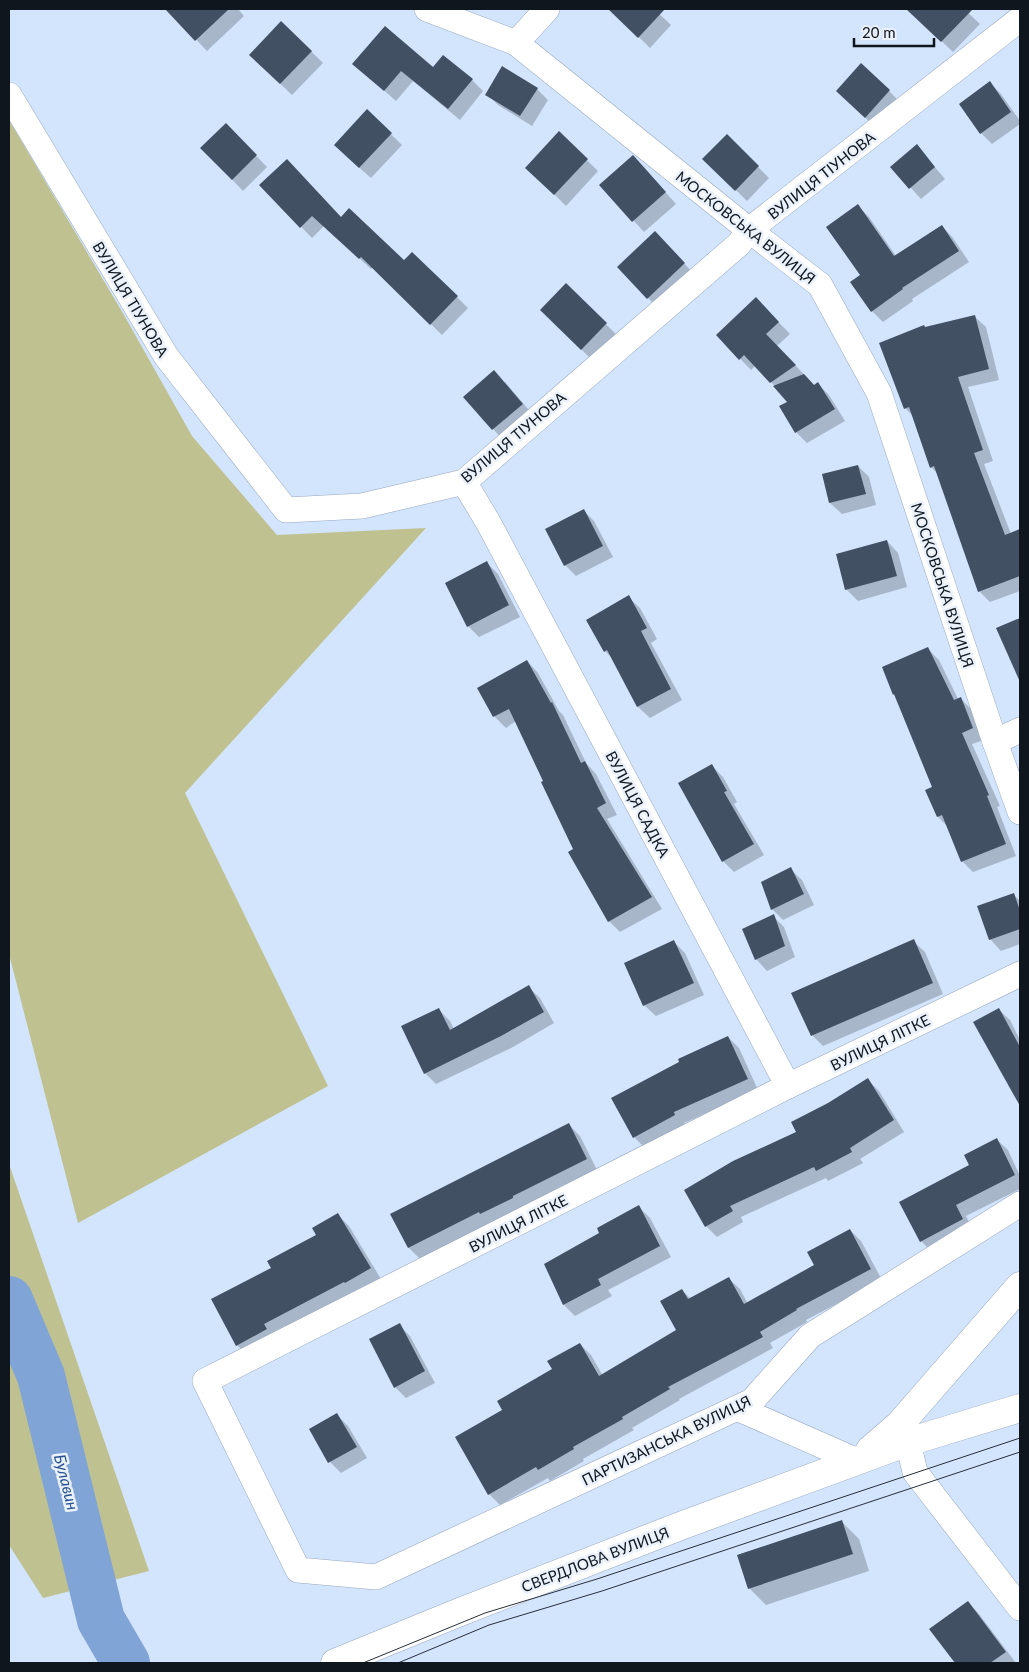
<svg xmlns="http://www.w3.org/2000/svg" width="1029" height="1672" viewBox="0 0 1029 1672" font-family="Lato,sans-serif">
	<rect width="100%" height="100%" fill="#d3e4fd"/>
	<g fill="#bfc290">
		<path d="M9 120 124 315 192 436 277 535 426 528 185 793 328 1086 78 1223 9 954Z"/>
		<path d="M9 1164 149 1571 43 1598 9 1545Z"/>
	</g>
	<g fill="#0003">
		<path d="M167 9H238L244 16 207 51Z"/>
		<path d="M610 9H654L671 25 650 48Z"/>
		<path d="M908 9H964L980 24 953 52Z"/>
		<path d="M282 23 323 63 292 95 262 66Z"/>
		<path d="M354 64 433 69 472 80 483 91 460 120 413 81 396 101Z"/>
		<path d="M990 83 1001 94 1020 121V124L992 144 981 133Z"/>
		<path d="M537 89 548 100 532 126 498 105 487 94Z"/>
		<path d="M889 91 900 102 876 128 849 102Z"/>
		<path d="M367 111 402 145 371 178 346 156Z"/>
		<path d="M226 125 267 167 243 191 202 148Z"/>
		<path d="M559 133 598 171 566 206 527 167Z"/>
		<path d="M727 136 769 178 747 201 704 159Z"/>
		<path d="M917 146 945 179 921 199 892 167Z"/>
		<path d="M644 168 676 204 644 232 601 185Z"/>
		<path d="M261 185 341 218 404 262 412 253 468 308 442 335 373 267 371 269 324 226 312 238Z"/>
		<path d="M858 206 869 217 896 256 942 226 953 238 969 262 912 299 913 301 883 322 872 311 862 275Z"/>
		<path d="M666 244 695 275 659 309 648 298Z"/>
		<path d="M566 285 617 335 592 360 542 310Z"/>
		<path d="M767 310 790 334 777 346 815 386 818 384 829 395 845 421 807 443 796 432 781 407 789 402 756 365 751 370 717 335Z"/>
		<path d="M975 317 986 327 999 380 968 387 993 461 984 464 1011 534 1020 530V591L990 602 979 591 938 474 931 467 914 417 905 408 926 328Z"/>
		<path d="M505 382 533 415 504 441 464 397Z"/>
		<path d="M858 466 869 477 876 505 842 514 830 503 823 475Z"/>
		<path d="M583 510 594 521 613 557 576 576 565 565Z"/>
		<path d="M887 541 898 553 907 587 858 601 847 590 837 555Z"/>
		<path d="M487 563 498 574 520 617 479 637 468 626Z"/>
		<path d="M628 597 640 608 657 639 651 643 682 700 650 718 638 707 613 659 605 651Z"/>
		<path d="M1020 619V679L998 629Z"/>
		<path d="M928 649 939 660 958 699 960 698 972 710 984 740 972 744 1000 806 997 807 1016 856 973 872 962 861 949 828 938 817 933 788 883 668Z"/>
		<path d="M527 661 538 673 559 711 563 715 586 763 596 774 617 815 607 819 662 909 620 932 609 921 570 853 575 850 516 721 506 728 494 716 478 688Z"/>
		<path d="M712 766 723 777 737 802 734 804 764 855 734 872 723 861Z"/>
		<path d="M790 869 802 880 814 905 783 920 772 909Z"/>
		<path d="M1013 894 1020 901V944L1001 951 990 939Z"/>
		<path d="M773 916 784 927 795 957 767 971 756 959Z"/>
		<path d="M913 941 925 952 943 994 823 1046 812 1035Z"/>
		<path d="M674 942 685 953 704 995 656 1016 644 1005Z"/>
		<path d="M528 987 540 998 554 1023 513 1047 436 1084 425 1073 439 1010 450 1021 454 1029Z"/>
		<path d="M998 1009 1010 1020 1020 1040V1097L1012 1088Z"/>
		<path d="M728 1037 739 1048 758 1090 684 1123 686 1127 645 1148 634 1137Z"/>
		<path d="M868 1080 879 1091 904 1132 860 1159 863 1163 828 1181 826 1178 741 1217 743 1222 717 1237 706 1226 685 1190 798 1133Z"/>
		<path d="M569 1125 580 1136 597 1170 420 1259 409 1248 392 1215Z"/>
		<path d="M996 1139 1008 1150 1020 1176V1189L966 1216 973 1230 932 1252 921 1241 970 1165Z"/>
		<path d="M639 1207 650 1218 671 1257 608 1290 612 1296 575 1316 564 1305 546 1264 601 1233Z"/>
		<path d="M338 1215 349 1226 381 1279 248 1356 237 1345 273 1268 318 1236Z"/>
		<path d="M850 1230 861 1241 882 1280 806 1320 807 1322 770 1343 773 1348 679 1399 680 1400 632 1428 634 1430 583 1459 584 1461 550 1481 548 1478 500 1505 489 1494 504 1410 553 1370 580 1344 591 1355 603 1376 678 1331 682 1290 691 1299 728 1278 740 1289 748 1304 816 1265Z"/>
		<path d="M399 1325 410 1336 435 1383 406 1398 395 1387Z"/>
		<path d="M337 1415 348 1426 367 1458 341 1473 330 1462Z"/>
		<path d="M842 1522 859 1539 869 1571 766 1605 749 1588Z"/>
		<path d="M968 1602 979 1614 1016 1663H956L931 1630Z"/>
	</g>
	<g fill="none" stroke-linecap="round" stroke-linejoin="round">
		<path stroke="#81a4d7" stroke-width="48" d="M9 1300 41 1376 101 1620 126 1663"/>
	</g>
	<g fill="#425064">
		<path d="M165 9H229L195 41Z"/>
		<path d="M608 9H665L638 38Z"/>
		<path d="M906 9H973L941 42Z"/>
		<path d="M281 21 312 51 280 84 249 55Z"/>
		<path d="M385 26 433 67 443 55 473 79 448 109 401 71 384 91 352 64Z"/>
		<path d="M861 63 890 90 865 118 836 91Z"/>
		<path d="M502 66 538 88 520 116 485 95Z"/>
		<path d="M990 81 1011 112 980 134 959 104Z"/>
		<path d="M367 109 392 133 359 168 334 145Z"/>
		<path d="M226 123 257 155 232 180 200 148Z"/>
		<path d="M559 131 588 159 554 195 525 168Z"/>
		<path d="M727 134 759 166 735 191 702 159Z"/>
		<path d="M917 144 935 167 909 189 890 167Z"/>
		<path d="M633 155 666 192 632 222 599 185Z"/>
		<path d="M287 159 341 217 349 208 404 260 412 252 458 296 430 325 361 257 359 259 312 216 300 228 259 185Z"/>
		<path d="M858 204 894 256 942 225 959 251 902 288 903 289 871 312 850 282 860 275 826 227Z"/>
		<path d="M655 231 685 263 647 299 617 267Z"/>
		<path d="M566 283 607 323 581 350 540 310Z"/>
		<path d="M756 297 779 322 766 334 796 365 770 383 744 355 739 360 716 335Z"/>
		<path d="M975 315 989 369 958 377 983 450 974 453 1005 535 1020 529V576L978 592 934 466 930 468 909 407 904 409 879 343 924 325 925 327Z"/>
		<path d="M494 370 523 404 492 430 463 397Z"/>
		<path d="M804 374 814 385 818 382 835 409 795 433 779 406 787 402 773 386Z"/>
		<path d="M858 465 866 494 829 503 822 474Z"/>
		<path d="M584 509 603 546 564 566 545 529Z"/>
		<path d="M887 540 897 576 845 590 836 554Z"/>
		<path d="M487 561 509 605 467 627 445 583Z"/>
		<path d="M629 595 647 628 641 631 671 689 637 707 607 650 604 652 586 620Z"/>
		<path d="M1020 618V682L996 628Z"/>
		<path d="M928 647 954 700 961 697 973 728 962 733 989 795 987 796 1006 844 961 862 942 815 937 817 925 790 932 787 894 694 893 695 882 667Z"/>
		<path d="M527 660 551 703 552 702 581 763 585 761 606 803 597 808 652 897 608 922 568 852 573 849 541 782 543 781 509 709 493 717 477 688Z"/>
		<path d="M712 764 727 791 724 792 754 844 722 862 678 783Z"/>
		<path d="M791 867 804 894 771 910 761 882Z"/>
		<path d="M1014 893 1020 911V929L989 940 977 906Z"/>
		<path d="M774 914 785 946 755 960 742 929Z"/>
		<path d="M914 939 933 983 811 1036 791 993Z"/>
		<path d="M674 940 694 983 643 1006 624 963Z"/>
		<path d="M529 985 544 1012 501 1036 424 1074 401 1026 439 1008 450 1030Z"/>
		<path d="M999 1008 1020 1047V1106L973 1022Z"/>
		<path d="M728 1036 748 1079 674 1112 675 1115 633 1138 611 1098 679 1062 678 1059Z"/>
		<path d="M868 1078 894 1120 850 1148 852 1152 816 1171 814 1167 730 1206 733 1211 705 1227 684 1190 733 1161 796 1132 791 1122 828 1103Z"/>
		<path d="M569 1123 587 1159 513 1196V1198L480 1214 479 1212 408 1248 390 1214Z"/>
		<path d="M997 1138 1015 1175 956 1205 963 1219 920 1242 899 1202 969 1165 964 1155Z"/>
		<path d="M639 1205 660 1246 598 1279 601 1285 563 1305 544 1264 599 1233 597 1228Z"/>
		<path d="M338 1213 371 1268 345 1283 344 1282 264 1324 267 1329 236 1346 211 1299 271 1268 267 1261 316 1235 312 1228Z"/>
		<path d="M850 1229 871 1269 796 1309 797 1310 760 1332 763 1337 668 1387 670 1389 622 1417 623 1419 573 1447 574 1449 538 1470 536 1467 488 1495 455 1437 502 1410 497 1401 552 1369 547 1361 580 1343 599 1376 676 1330 660 1301 682 1289 688 1299 729 1277 744 1304 814 1265 807 1252Z"/>
		<path d="M400 1323 425 1371 394 1388 369 1339Z"/>
		<path d="M337 1413 357 1447 328 1463 309 1429Z"/>
		<path d="M842 1520 853 1554 748 1589 737 1555Z"/>
		<path d="M968 1601 1006 1652 990 1663H955L929 1629Z"/>
	</g>
	<g fill="none" stroke-linecap="round" stroke-linejoin="round">
		<defs>
			<g id="minor">
				<path d="M427 9 516 43 749 230 820 285 879 393 995 742 1020 812"/>
				<path d="M516 43 547 9"/>
				<path d="M9 95 166 356 286 510 362 506 464 482 739 244 749 230 1020 19"/>
				<path d="M464 482 488 522 788 1086"/>
				<path d="M995 742 1020 730"/>
				<path d="M1020 974 788 1086 205 1381 298 1570 376 1577 752 1401 810 1336 1020 1204"/>
				<path d="M737 1408 857 1461"/>
				<path d="M908 1442 915 1472 1020 1608"/>
			</g>
			<g id="tertiary">
				<path d="M870 1450 900 1424 1020 1286"/>
				<path d="M335 1663 460 1612 683 1525 908 1442 1020 1408"/>
			</g>
		</defs>
		<use href="#minor" stroke="#98a8bf" stroke-width="26"/>
		<use href="#tertiary" stroke="#98a8bf" stroke-width="29"/>
		<use href="#minor" stroke="#fff" stroke-width="25"/>
		<use href="#tertiary" stroke="#fff" stroke-width="28"/>
		<g stroke="#282f39" stroke-width="1">
			<path d="M363 1663 485 1613 597 1579 1020 1438"/>
			<path d="M398 1663 489 1625 602 1591 1020 1452"/>
		</g>
	</g>
	<g text-anchor="middle" dominant-baseline="central" stroke-width="5" stroke-linejoin="round" paint-order="stroke">
		<g font-size="15" fill="#10161e" stroke="#eaf1fa">
			<text transform="translate(821 175) rotate(-38)">ВУЛИЦЯ ТІУНОВА</text>
			<text transform="translate(746 227) rotate(38)">МОСКОВСЬКА ВУЛИЦЯ</text>
			<text transform="translate(131 299) rotate(59)">ВУЛИЦЯ ТІУНОВА</text>
			<text transform="translate(513 437) rotate(-40)">ВУЛИЦЯ ТІУНОВА</text>
			<text transform="translate(943 585) rotate(72)">МОСКОВСЬКА ВУЛИЦЯ</text>
			<text transform="translate(638 804) rotate(62)">ВУЛИЦЯ САДКА</text>
			<text transform="translate(880 1042) rotate(-26)">ВУЛИЦЯ ЛІТКЕ</text>
			<text transform="translate(518 1223) rotate(-27)">ВУЛИЦЯ ЛІТКЕ</text>
			<text transform="translate(666 1440) rotate(-26)">ПАРТИЗАНСЬКА ВУЛИЦЯ</text>
			<text transform="translate(595 1559) rotate(-21)">СВЕРДЛОВА ВУЛИЦЯ</text>
		</g>
		<g font-size="16" font-style="italic" fill="#275391" stroke="#eaf1fa">
			<text transform="translate(67 1482) rotate(76)">Булавин</text>
		</g>
	</g>
	<rect width="1029" height="1672" fill="none" stroke="#10161e" stroke-width="20"/>
	<path d="M854 38v8h80v-8" fill="none" stroke="#10161e" stroke-width="2.5"/>
	<text x="862" y="38" font-size="15" fill="#10161e" stroke="#eaf1fa" stroke-width="4" paint-order="stroke">20 m</text>
</svg>
